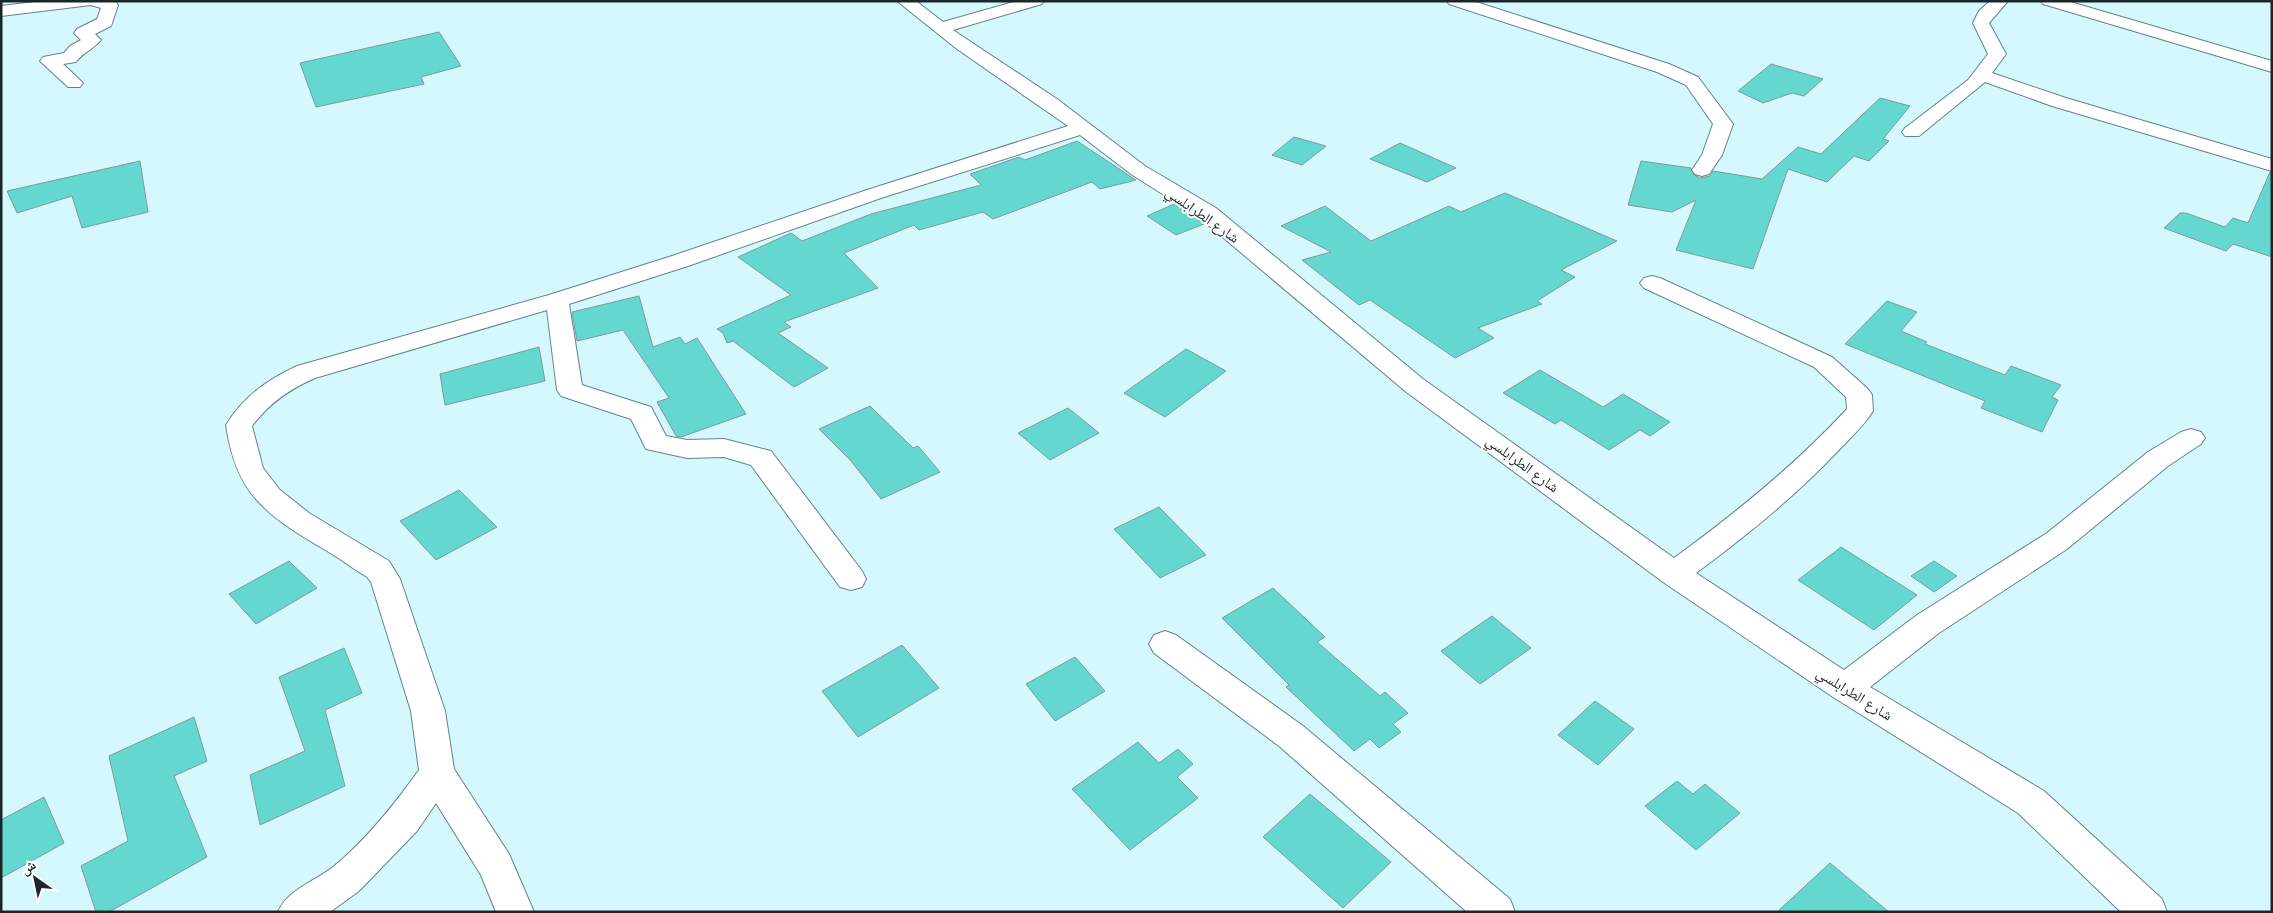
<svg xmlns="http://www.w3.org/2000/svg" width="2273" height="913" viewBox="0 0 2273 913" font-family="'Golos Text','Noto Naskh Arabic',sans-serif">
	<rect width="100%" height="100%" fill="#d4f8fe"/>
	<g fill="#65d7d1" stroke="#7b9d9b">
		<path d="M439 32 461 66 421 77 424 84 316 107 300 63Z"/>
		<path d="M1771 64 1823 79 1804 96 1792 93 1763 103 1738 91Z"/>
		<path d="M1880 98 1910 106 1883 139 1889 141 1869 161 1854 156 1827 182 1788 169 1753 269 1676 250 1696 200 1672 212 1628 205 1641 161 1691 168 1694 175 1701 178 1710 176 1713 171 1762 179 1798 147 1821 154Z"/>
		<path d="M1294 137 1326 146 1302 165 1272 155Z"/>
		<path d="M1077 141 1136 180 1100 189 1092 182 993 219 983 212 919 230 914 225 844 253 878 288 784 322 791 327 778 333 828 368 794 387 733 341 727 343 723 333 717 329 791 295 738 257 791 233 802 241 871 214 981 185 970 174 1019 157 1025 160Z"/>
		<path d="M1400 143 1456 168 1427 182 1370 159Z"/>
		<path d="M140 161 148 212 82 228 72 196 17 213 7 191Z"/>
		<path d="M2270 172 2272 173V257L2233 244 2226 251 2164 228 2180 213H2186L2225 227 2233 218 2248 223Z"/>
		<path d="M1505 193 1617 241 1561 270 1575 277 1537 301 1542 304 1478 328 1494 338 1455 358 1370 300 1359 305 1302 260 1331 252 1281 226 1325 206 1371 241 1449 206 1461 212Z"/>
		<path d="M1174 204 1183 209 1204 224 1176 235 1147 216Z"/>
		<path d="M639 296 653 347 680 337 685 344 697 338 746 414 681 437 676 436 657 402 669 398 623 330 577 341 572 312Z"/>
		<path d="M1887 301 1917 312 1901 331 1927 342 1925 344 2005 375 2011 366 2061 385 2052 397 2058 400 2042 432 1981 408 1985 401 1845 344Z"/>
		<path d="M539 347 545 381 445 405 440 374Z"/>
		<path d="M1186 349 1226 371 1165 417 1124 393Z"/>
		<path d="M1540 370 1603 407 1623 394 1670 422 1650 436 1640 430 1609 450 1561 420 1555 424 1503 393Z"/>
		<path d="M870 406 913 448 918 446 940 472 881 499 851 461 819 429Z"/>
		<path d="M1068 408 1099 433 1050 460 1018 433Z"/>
		<path d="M459 490 497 527 436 560 400 521Z"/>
		<path d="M1159 507 1206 555 1160 578 1114 529Z"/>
		<path d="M1841 547 1917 595 1874 630 1798 580Z"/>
		<path d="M289 561 317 588 256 624 229 594Z"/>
		<path d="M1934 561 1957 576 1934 592 1911 576Z"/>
		<path d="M1273 588 1325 637 1317 642 1380 696 1385 692 1408 713 1393 724 1401 732 1379 748 1370 739 1354 751 1286 687 1289 685 1222 618Z"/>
		<path d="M1492 616 1531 648 1480 684 1441 651Z"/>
		<path d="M902 645 939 688 858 737 822 691Z"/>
		<path d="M344 648 362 693 325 710 345 786 260 825 250 775 305 751 279 677Z"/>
		<path d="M1075 657 1105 691 1055 721 1026 684Z"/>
		<path d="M1595 701 1634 729 1598 765 1558 735Z"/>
		<path d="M194 717 207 761 174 776 207 857 109 912H96L81 866 128 841 109 756Z"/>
		<path d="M1138 742 1159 763 1178 749 1193 764 1177 777 1198 798 1130 850 1072 789Z"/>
		<path d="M1677 781 1693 794 1705 784 1740 813 1696 850 1645 806Z"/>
		<path d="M1310 794 1391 862 1343 908 1263 837Z"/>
		<path d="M44 797 64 843 1 878V820Z"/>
		<path d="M1830 863 1889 912H1777Z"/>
	</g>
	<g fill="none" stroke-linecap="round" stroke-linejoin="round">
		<defs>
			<g id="street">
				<path d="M43 1H115L118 5 111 26 95 34 101 40C94 49 83 52 76 62L63 64 83 83 80 87H68L40 61 43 57 64 53 70 46 81 40 74 33 77 29 97 19 101 8 91 5 1 16V6Z"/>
				<path d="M897 1H916L943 22 1017 1H1044L1042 4 953 30 1057 99 1145 166 1216 208 1423 379 1674 558C1736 513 1795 465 1847 409L1846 397 1814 367 1644 288 1640 283 1644 278 1652 276 1660 278 1832 357 1868 389 1872 395 1873 411C1863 427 1848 440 1835 454 1793 498 1745 537 1696 573L1844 670 1917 615 2047 533 2148 452 2181 432 2191 429 2201 432 2205 438 2201 444 2168 466 2067 549 1939 633 1870 687 2044 791 2162 899 2167 912H2121L2018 813 1833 697 1663 582 1405 391 1200 218 1131 174 1080 135 881 198 688 266 569 304 582 385 651 407 666 436 687 440 724 439 771 451 862 571 866 579 862 587 851 590 840 587 751 465 724 457 687 458 646 449 631 419 561 396 557 390 547 310 315 378C290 389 269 403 252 426L263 468 280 490 309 513 389 561 400 579 445 711 454 769 509 854 534 912H496L481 875 436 803 417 831 359 891 330 912H278C288 889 314 882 333 867 366 840 394 805 419 770L411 711 371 582 367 577C352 568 338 557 322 548 265 514 236 494 226 425 243 397 267 380 297 366L549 295 672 256 867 190 1068 126 957 49Z"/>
				<path d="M1447 1H1473L1669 64 1698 77 1733 124 1722 155 1709 174 1702 176 1695 174 1692 170 1702 155 1713 124 1686 85 1657 72 1449 4Z"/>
				<path d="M1990 1H2008L1989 23 2006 54 1992 73 2066 98 2272 159V171L2052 106 1985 82 1919 136H1905L1902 132 1905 128 1968 80 1988 54 1973 23 1979 11Z"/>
				<path d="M2041 1H2067L2272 61V72L2043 4Z"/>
				<path d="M1165 631 1176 635 1303 726 1510 899 1515 912H1467L1279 746 1154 653 1149 644 1154 635Z"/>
			</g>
		</defs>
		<use href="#street" stroke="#628489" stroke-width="2"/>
		<use href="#street" fill="#fff" fill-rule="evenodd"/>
	</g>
	<g text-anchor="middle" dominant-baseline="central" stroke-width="4" stroke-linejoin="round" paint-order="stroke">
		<g font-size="15" fill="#1a272a" stroke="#fdfdfd">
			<text transform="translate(1203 214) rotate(35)">شارع الطرابلسي</text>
			<text transform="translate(1523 463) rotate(36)">شارع الطرابلسي</text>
			<text transform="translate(1855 693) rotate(32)">شارع الطرابلسي</text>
		</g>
	</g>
	<rect width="2273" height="913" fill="none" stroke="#1a272a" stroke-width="5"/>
	<g transform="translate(35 878) rotate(327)" stroke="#fdfdfd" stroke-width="4" paint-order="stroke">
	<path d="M0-4L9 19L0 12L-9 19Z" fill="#1a272a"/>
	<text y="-8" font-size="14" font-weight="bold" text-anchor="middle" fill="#1a272a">ش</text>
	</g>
</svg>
